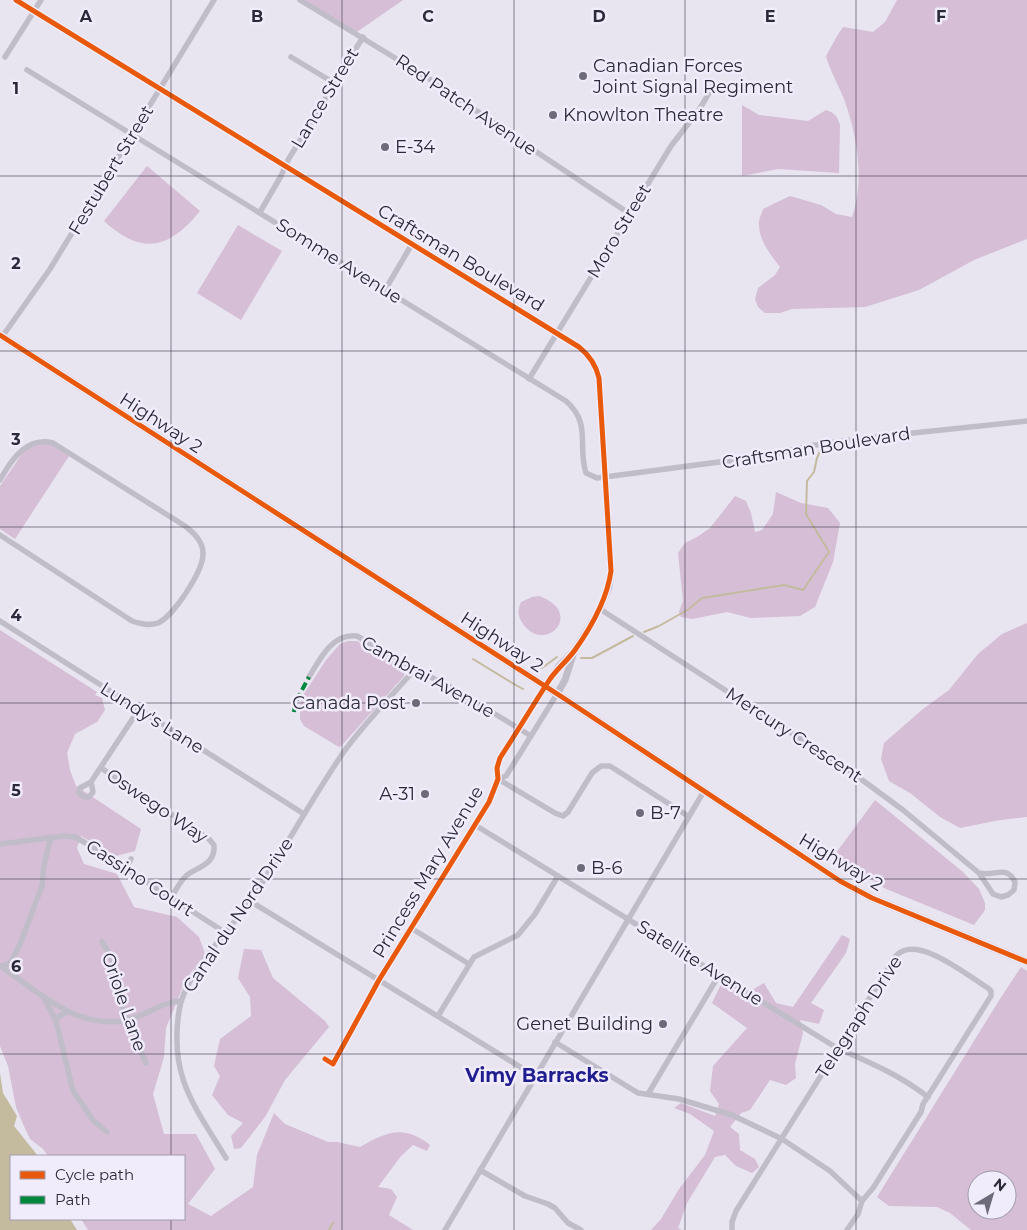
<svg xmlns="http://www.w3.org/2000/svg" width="1027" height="1230" viewBox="0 0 1027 1230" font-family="Montserrat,sans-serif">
	<rect width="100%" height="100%" fill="#e8e4f0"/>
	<g fill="#d5bed6" fill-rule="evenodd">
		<path d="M300 0H403L354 34Z"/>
		<path d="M897 0H1027V239L974 260 919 290 865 307 792 309 780 313H765L758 307 755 299 758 288 775 275 780 267C771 255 759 241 759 225 758 220 762 214 763 209L790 196 821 205 836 214 852 217C865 181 857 134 844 99 838 84 830 71 826 56L837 36 843 27 873 32 885 22Z"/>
		<path d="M742 105 759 115 808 121 826 110C835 113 837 116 840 125L839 173 778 169 742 176Z"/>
		<path d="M147 166 200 211C169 249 142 256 104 221Z"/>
		<path d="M238 225 282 251 241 320 197 293Z"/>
		<path d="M34 443H49L69 456 15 539 0 529V486L26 448Z"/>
		<path d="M776 492 801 503 828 508 840 523 833 562 815 607 800 616 751 618 727 612 692 619 681 617 679 612 683 601 678 553 685 543 697 537 710 528 735 496 746 501 751 513 755 532 762 530 773 514Z"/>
		<path d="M539 596C586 613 545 655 523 624 518 617 517 610 521 602L532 597Z"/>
		<path d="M1027 623V817L1000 820 960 828 940 817 910 793 889 781 881 759 884 743 923 709 949 690 978 654 1002 634Z"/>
		<path d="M0 630 97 692 95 695 102 698 105 710 97 722 75 734 67 753 70 770 76 786 141 829 135 851 116 856 81 836 77 848 84 864 117 874 134 907 177 917 199 937 205 954 186 979 166 1028 164 1057 153 1094 164 1134H196L215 1169 188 1204 211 1216 253 1187 257 1155 274 1113 285 1124 328 1142H337L360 1147C386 1132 404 1124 430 1145L427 1151 413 1145 401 1156 378 1187 391 1189 397 1197 389 1215 413 1230H88L81 1219H184V1156H48L43 1149 30 1139 23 1124 16 1107 8 1066 0 1046Z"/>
		<path d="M348 641H357L401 666 405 670 404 676 342 745 339 747 304 726 300 719V708L302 697 326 660 340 644Z"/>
		<path d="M875 800 963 872 979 889 985 903V910L974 925 884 888 851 865 833 857Z"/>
		<path d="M842 935 850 939 846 953 811 1003 824 1010 819 1024 800 1020 803 1033 795 1064 796 1078 786 1085 770 1080 750 1110 741 1113 730 1127 739 1134 740 1150 755 1159 759 1167 752 1173 736 1166 725 1155 715 1157 687 1203 678 1228 682 1230H651L661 1219 679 1189 705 1155 714 1131 690 1114 674 1108 681 1103 715 1116 719 1104 710 1091 713 1066 747 1028 712 1003 722 982 743 995 764 983 776 1003 793 1007Z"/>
		<path d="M244 949 261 950 273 978 325 1021 329 1027 285 1080 265 1117 241 1148 234 1149 231 1136 243 1123 228 1115 212 1095 220 1076 214 1066 220 1039 251 1016 250 997 238 978Z"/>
		<path d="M1021 967 1027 971V1230H971L950 1213 937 1207 889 1206 877 1197 1000 999ZM977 1180H1007V1210H977Z"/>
	</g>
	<path fill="#c4bb9f" d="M0 1073 3 1093 17 1116 14 1126 38 1156H11V1219H70L77 1230H0Z"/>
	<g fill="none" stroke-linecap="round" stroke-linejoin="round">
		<g stroke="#c4bb9f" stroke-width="2">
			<path d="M644 632 659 626 689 609 702 598 784 585 803 590 829 552 806 514 807 481 814 472 817 458 822 447"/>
			<path d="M581 658H592L633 636"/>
			<path d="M473 659 514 684 523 689"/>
			<path d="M535 669 536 667 542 668 557 657"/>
			<path d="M329 1230 333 1223"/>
		</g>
		<g stroke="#c0bdc9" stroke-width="5.5">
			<path d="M300 0 436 83 529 147 630 214"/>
			<path d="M5 57 41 0"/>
			<path d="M291 57 334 83"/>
			<path d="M27 70 566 401C592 424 577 445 586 473L597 478 765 456 809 446 856 439 1027 421"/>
			<path d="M260 212 281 176 288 160 363 37"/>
			<path d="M385 290 412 244"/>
			<path d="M2 337 50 269 214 0"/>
			<path d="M529 379 671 146 699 110 713 86"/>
			<path d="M0 480C11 460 27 436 53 443L185 526C193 532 203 542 203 553 204 570 173 617 158 623 149 626 141 624 132 621L0 535"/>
			<path d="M600 609 850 771 903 810 979 873 993 894 1001 897 1008 895 1014 890 1015 882C1006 864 995 877 979 873"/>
			<path d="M0 621 304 814"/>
			<path d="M309 677C320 659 332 633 357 636L415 669 456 690 531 736"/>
			<path d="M101 768 209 839 214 845C216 864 198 867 187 875 180 881 176 890 171 898"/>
			<path d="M498 779 555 813 563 816 568 812 592 773 601 766H610L688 816"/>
			<path d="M498 779 506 776 557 694"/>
			<path d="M91 782 93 792 89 797H84L79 793 80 788 91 782 139 709"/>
			<path d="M475 825 837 1048C869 1062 900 1075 928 1097"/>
			<path d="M0 844 64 836 75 837 84 842 226 933"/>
			<path d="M126 868 131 859"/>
			<path d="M250 901 535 1076"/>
			<path d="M411 928 469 964"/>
			<path d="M102 942 112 958 119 994 127 1020 146 1063"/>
			<path d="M13 959 16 977"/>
			<path d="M0 966C38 991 77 1031 127 1020 146 1016 161 1002 181 1001"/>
			<path d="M0 966 6 965 11 962 20 944 42 886 44 865 51 837"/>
			<path d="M44 998 56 1021 73 1091 93 1120 107 1132"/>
			<path d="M438 1016 474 957 518 935 535 914 558 876"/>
			<path d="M56 1021 58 1017 67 1012"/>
			<path d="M555 1042 638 1093 679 1099 732 1115 782 1139 830 1171 862 1201"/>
			<path d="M325 1059 333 1064 379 980 489 802 498 779 497 768 500 758 545 686"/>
			<path d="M648 1094 719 975"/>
			<path d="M226 1158C194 1105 169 1077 179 1011 184 974 229 932 250 901 283 853 310 801 343 753 364 723 391 697 415 669"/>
			<path d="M480 1170 525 1196 548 1204 555 1208 568 1223 581 1230"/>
			<path d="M445 1230 704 791"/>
			<path d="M732 1230V1222L736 1211 896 956C916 933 968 976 988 988L991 991V996L923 1104 921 1112 873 1188 862 1201 858 1214 847 1230"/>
		</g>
		<g stroke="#c0bdc9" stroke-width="7">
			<path d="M16 0 579 347C589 355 596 365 599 378L611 571 609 587 600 609 574 651 559 666 545 686"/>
			<path d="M557 694 565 680 574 652"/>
		</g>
		<path stroke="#afadba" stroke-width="8" d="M0 335 562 697 840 881 872 898 1027 962"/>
		<path stroke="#00873e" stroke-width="4" stroke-dasharray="8 4" stroke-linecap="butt" d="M294 712 295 703 309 677"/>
		<defs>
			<g id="cycleway">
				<path d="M16 0 579 347C589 355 596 365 599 378L611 571C607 600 592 626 575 650 567 661 557 669 550 679 533 705 517 732 500 758L497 768 498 779 489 802 379 980 333 1064 325 1059"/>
				<path d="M0 335 562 697 840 881 872 898 1027 962"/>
			</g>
		</defs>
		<use href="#cycleway" stroke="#f1ecfb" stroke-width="8"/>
		<use href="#cycleway" stroke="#e8590c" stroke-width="5"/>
	</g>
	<path fill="none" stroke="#2b2a3b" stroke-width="1" stroke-opacity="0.55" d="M171 0V1156M342 0V1230M514 0V1230M685 0V1230M856 0V1230M0 176H1027M0 351H1027M0 527H1027M0 703H1027M0 879H1027M0 1054H1027M171 1219V1230"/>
	<g fill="#6d6b7a" stroke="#f1ecfb" stroke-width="2">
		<circle cx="583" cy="76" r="5"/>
		<circle cx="553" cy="115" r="5"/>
		<circle cx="385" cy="147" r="5"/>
		<circle cx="416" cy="703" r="5"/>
		<circle cx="425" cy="794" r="5"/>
		<circle cx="640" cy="813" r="5"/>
		<circle cx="581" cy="868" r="5"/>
		<circle cx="663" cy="1024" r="5"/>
	</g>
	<g text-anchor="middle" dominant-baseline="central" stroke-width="5" stroke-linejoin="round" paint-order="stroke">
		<g font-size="18" fill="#2b2a3b" stroke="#f1ecfb" text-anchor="start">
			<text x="593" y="66">Canadian Forces<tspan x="593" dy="21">Joint Signal Regiment</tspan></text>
			<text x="563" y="115">Knowlton Theatre</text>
			<text x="395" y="147">E-34</text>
			<text x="406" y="703" text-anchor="end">Canada Post</text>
			<text x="415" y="794" text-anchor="end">A-31</text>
			<text x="650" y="813">B-7</text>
			<text x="591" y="868">B-6</text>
			<text x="653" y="1024" text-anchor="end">Genet Building</text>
		</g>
		<g font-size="18" fill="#2b2a3b" stroke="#f1ecfb">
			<text transform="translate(325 98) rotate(-59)">Lance Street</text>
			<text transform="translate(466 105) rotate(34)">Red Patch Avenue</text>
			<text transform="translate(111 170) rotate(-59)">Festubert Street</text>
			<text transform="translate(619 231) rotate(-59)">Moro Street</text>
			<text transform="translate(461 258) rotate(31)">Craftsman Boulevard</text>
			<text transform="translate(339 261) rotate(32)">Somme Avenue</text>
			<text transform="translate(161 423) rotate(33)">Highway 2</text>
			<text transform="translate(816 448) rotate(-9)">Craftsman Boulevard</text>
			<text transform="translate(502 642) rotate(33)">Highway 2</text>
			<text transform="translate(428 677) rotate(29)">Cambrai Avenue</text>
			<text transform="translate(152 718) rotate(32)">Lundy's Lane</text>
			<text transform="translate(794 735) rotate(33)">Mercury Crescent</text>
			<text transform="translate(157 806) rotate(34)">Oswego Way</text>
			<text transform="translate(841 862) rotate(31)">Highway 2</text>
			<text transform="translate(428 872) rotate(-59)">Princess Mary Avenue</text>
			<text transform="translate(140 878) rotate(33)">Cassino Court</text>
			<text transform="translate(238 915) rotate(-56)">Canal du Nord Drive</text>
			<text transform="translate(700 963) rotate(32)">Satellite Avenue</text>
			<text transform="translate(124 1002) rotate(71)">Oriole Lane</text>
			<text transform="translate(859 1017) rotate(-57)">Telegraph Drive</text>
		</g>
		<g font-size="19" font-weight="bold" fill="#1f1d90" stroke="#f1ecfb">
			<text x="537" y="1075">Vimy Barracks</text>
		</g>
	</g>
	<g font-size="16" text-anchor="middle" font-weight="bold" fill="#2b2a3b" stroke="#f1ecfb" stroke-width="5" stroke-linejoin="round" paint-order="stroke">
		<text x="86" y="22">A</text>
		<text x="257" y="22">B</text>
		<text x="428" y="22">C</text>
		<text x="599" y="22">D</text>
		<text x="770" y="22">E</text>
		<text x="941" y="22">F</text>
		<text x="16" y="94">1</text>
		<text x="16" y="269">2</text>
		<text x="16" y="445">3</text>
		<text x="16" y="621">4</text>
		<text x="16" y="796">5</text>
		<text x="16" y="972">6</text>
	</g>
	<rect x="10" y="1155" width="175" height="65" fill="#f1ecfb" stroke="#a29eae"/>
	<rect x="20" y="1171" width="25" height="8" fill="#e8590c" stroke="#a29eae"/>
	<text x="55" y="1180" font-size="15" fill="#2b2a3b">Cycle path</text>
	<rect x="20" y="1196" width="25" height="8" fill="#00873e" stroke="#a29eae"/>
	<text x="55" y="1205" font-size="15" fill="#2b2a3b">Path</text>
	<g transform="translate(992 1195) rotate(38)"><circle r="24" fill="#f1ecfb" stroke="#a29eae"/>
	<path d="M0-4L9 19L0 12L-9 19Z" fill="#6d6b7a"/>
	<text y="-8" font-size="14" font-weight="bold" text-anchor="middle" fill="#2b2a3b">N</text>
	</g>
</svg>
